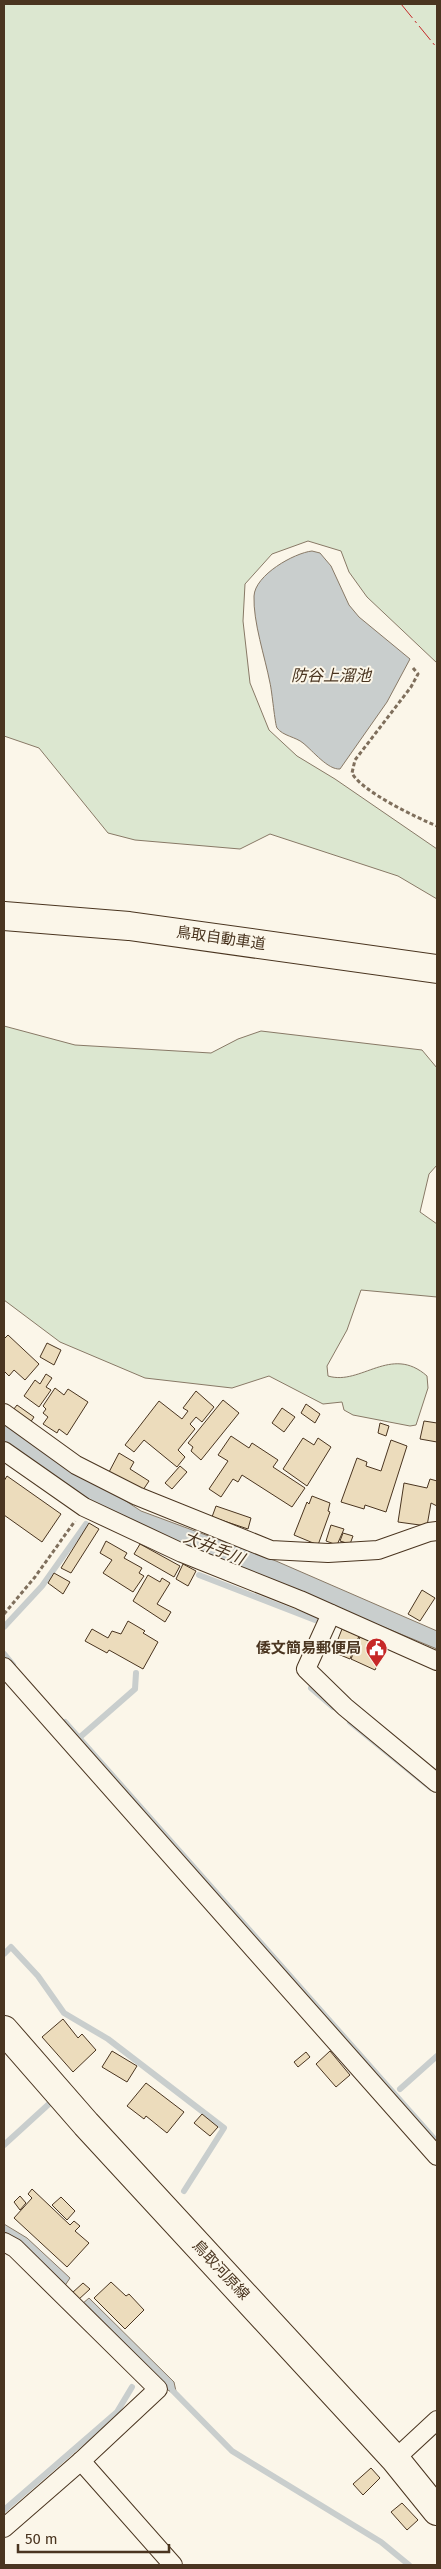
<svg xmlns="http://www.w3.org/2000/svg" width="441" height="2569" viewBox="0 0 441 2569" font-family="'Fira Sans','Noto Sans JP',sans-serif">
	<rect width="100%" height="100%" fill="#fbf6e9"/>
	<g fill="#dce7d0" stroke="#887966">
		<path d="M4 4H437V663L367 597 349 572 341 551 308 541 272 554 245 584 243 621 250 683 269 730 297 756 335 779 437 849V899L398 876 270 834 240 849 135 840 108 833 39 748 4 736Z"/>
		<path d="M4 1026 75 1045 211 1053 238 1039 261 1031 422 1050 437 1068V1165L429 1174 420 1212 437 1224V1297L361 1290 347 1330 327 1366 328 1376C361 1386 391 1344 427 1376L428 1388 416 1425 410 1426 353 1415 344 1410 342 1402 323 1404 269 1376 232 1388 145 1378 60 1342 4 1300Z"/>
	</g>
	<g fill="#c9cecd" stroke="#887966">
		<path d="M312 551 320 553 331 566 349 605 359 617 410 659 387 702 340 769C328 770 313 751 303 743 296 737 283 736 277 728 275 725 272 691 270 683 265 657 253 622 254 596 255 575 294 553 312 551Z"/>
		<path d="M4 1420 141 1511 276 1561 437 1631V1649L116 1517 54 1480 4 1445Z"/>
		<path d="M4 2224 27 2238 70 2278 64 2287 4 2234Z"/>
		<path d="M89 2298 174 2382 177 2396 168 2390 82 2304Z"/>
	</g>
	<g fill="none" stroke-linecap="round" stroke-linejoin="round">
		<g stroke="#c9cecd" stroke-width="6">
			<path d="M199 1575 315 1620"/>
			<path d="M4 1627 42 1586 86 1524"/>
			<path d="M4 1654 13 1665"/>
			<path d="M311 1688 333 1707"/>
			<path d="M65 1722 437 2142"/>
			<path d="M350 1722 431 1788"/>
			<path d="M79 1738 135 1689 136 1673"/>
			<path d="M4 1954 11 1947 38 1976 64 2013 108 2039 224 2128 184 2191"/>
			<path d="M400 2089 437 2056"/>
			<path d="M4 2145 50 2103"/>
			<path d="M173 2391 232 2451 381 2542 409 2565"/>
			<path d="M4 2510 117 2412 132 2387"/>
		</g>
	</g>
	<g fill="#ecdcbc" stroke="#4a3520">
		<path d="M8 1335 39 1364 25 1380 14 1370 9 1376 4 1371V1339Z"/>
		<path d="M47 1343 61 1350 54 1365 40 1357Z"/>
		<path d="M46 1374 52 1378 46 1387 51 1390 39 1407 24 1396 35 1380 40 1384Z"/>
		<path d="M55 1388 64 1395 68 1389 88 1402 67 1435 59 1429 57 1433 43 1424 48 1417 43 1413 46 1409 43 1406Z"/>
		<path d="M196 1391 214 1407 202 1422 196 1417 190 1424 195 1429 178 1450 185 1457 177 1467 144 1440 134 1452 125 1445 159 1401 182 1419 188 1411 183 1408Z"/>
		<path d="M223 1400 239 1413 201 1460 191 1451 193 1447 188 1443Z"/>
		<path d="M306 1404 320 1414 315 1423 301 1413Z"/>
		<path d="M17 1405 34 1417 28 1426 10 1414Z"/>
		<path d="M282 1408 295 1417 284 1432 272 1423Z"/>
		<path d="M424 1421 437 1423V1442L420 1439Z"/>
		<path d="M380 1423 389 1426 386 1436 378 1433Z"/>
		<path d="M231 1436 249 1448 252 1443 278 1460 273 1467 305 1488 292 1507 242 1475 238 1482 233 1479 221 1497 209 1489 228 1461 218 1455Z"/>
		<path d="M303 1438 314 1445 318 1438 331 1447 307 1486 283 1469Z"/>
		<path d="M391 1440 407 1446 386 1512 365 1505 364 1509 341 1502 357 1458 367 1462 366 1466 381 1471Z"/>
		<path d="M119 1453 134 1462 130 1469 149 1481 141 1493 108 1474Z"/>
		<path d="M180 1466 187 1472 172 1489 165 1483Z"/>
		<path d="M7 1476 61 1514 42 1542 4 1515V1481Z"/>
		<path d="M430 1479 437 1481V1506L431 1503 427 1526 398 1522 404 1483 427 1488Z"/>
		<path d="M312 1496 330 1503 328 1511 330 1512 318 1545 294 1535 307 1502 309 1504Z"/>
		<path d="M216 1506 251 1518 248 1529 212 1517Z"/>
		<path d="M89 1523 99 1529 71 1573 61 1568Z"/>
		<path d="M331 1525 344 1529 337 1545 326 1541Z"/>
		<path d="M343 1533 353 1536 350 1544 340 1541Z"/>
		<path d="M106 1541 127 1553 124 1558 142 1568 139 1573 144 1576 133 1592 103 1573 112 1560 100 1553Z"/>
		<path d="M140 1544 180 1566 174 1577 134 1554Z"/>
		<path d="M183 1564 196 1571 188 1586 176 1579Z"/>
		<path d="M54 1573 70 1582 63 1594 48 1583Z"/>
		<path d="M148 1575 160 1582 162 1578 170 1583 157 1604 171 1612 165 1622 133 1601Z"/>
		<path d="M422 1590 435 1598 420 1621 408 1614Z"/>
		<path d="M128 1621 145 1631 143 1633 158 1642 143 1669 109 1650 107 1653 85 1641 92 1629 108 1638 112 1631 121 1634Z"/>
		<path d="M342 1629 359 1636 350 1659 333 1652Z"/>
		<path d="M360 1637 387 1647 375 1670 351 1659Z"/>
		<path d="M63 2019 78 2038 82 2034 96 2050 73 2072 42 2037Z"/>
		<path d="M112 2051 137 2066 127 2082 102 2067Z"/>
		<path d="M330 2051 350 2075 336 2087 316 2064Z"/>
		<path d="M306 2052 310 2057 298 2067 294 2062Z"/>
		<path d="M146 2083 184 2112 167 2133 146 2116 144 2119 127 2106Z"/>
		<path d="M202 2114 218 2127 210 2136 194 2123Z"/>
		<path d="M32 2189 70 2225 74 2221 80 2226 75 2231 89 2243 67 2267 14 2218 32 2198 28 2194Z"/>
		<path d="M20 2196 26 2203 20 2210 14 2202Z"/>
		<path d="M61 2197 75 2211 67 2220 52 2205Z"/>
		<path d="M111 2282 126 2296 129 2294 144 2310 125 2329 94 2298Z"/>
		<path d="M83 2283 90 2289 78 2300 72 2293Z"/>
		<path d="M371 2468 380 2478 363 2495 353 2484Z"/>
		<path d="M402 2503 418 2520 407 2530 391 2512Z"/>
	</g>
	<g fill="none" stroke-linecap="round" stroke-linejoin="round">
		<defs>
			<g id="minor">
				<path d="M4 1413 76 1465 137 1496 271 1550 328 1553 378 1550 429 1532 437 1531"/>
				<path d="M4 1451 84 1507 182 1553 300 1600 437 1661"/>
				<path d="M331 1614 306 1669 345 1707 437 1783"/>
				<path d="M4 1667 437 2156"/>
				<path d="M4 2242 15 2248 158 2389 81 2461 4 2528"/>
				<path d="M395 2459 437 2420"/>
				<path d="M81 2461 173 2565"/>
			</g>
			<path id="primary" d="M4 2030 86 2124 395 2459 437 2511"/>
			<path id="motorway" d="M4 916 129 926 437 969"/>
		</defs>
		<use href="#minor" stroke="#4a3520" stroke-width="20"/>
		<use href="#primary" stroke="#4a3520" stroke-width="30"/>
		<use href="#motorway" stroke="#4a3520" stroke-width="30"/>
		<g stroke="#7f6f5c" stroke-width="3" stroke-dasharray="4 2.5" stroke-linecap="butt">
			<path d="M413 668 418 674 411 687 355 760 352 773C361 791 417 818 437 826"/>
			<path d="M4 1614 35 1577 75 1521"/>
		</g>
		<use href="#minor" stroke="#fbf6e9" stroke-width="18"/>
		<use href="#primary" stroke="#fbf6e9" stroke-width="28"/>
		<use href="#motorway" stroke="#fbf6e9" stroke-width="28"/>
		<path stroke="#c62828" stroke-width="1" stroke-dasharray="18 4 2.5 4" stroke-linecap="butt" d="M401 4 437 48"/>
	</g>
	<defs>
		<symbol id="civic-pin" viewBox="-11 -11 22 30"><path d="M0 17L-7.5 6A9.5 9.5 0 1 1 7.5 6Z" fill="#c62828" stroke="#fbf6e9"/><path d="M-.6-6.5H3V-4.5H.6V-3L4-1V1h2V6H-6V1h2V-1L-.6-3ZM-1.2 2.5V6h2.4V2.5Z" fill="#fff"/></symbol>
	</defs>
	<g fill-rule="evenodd">
		<use href="#civic-pin" x="364" y="1636" width="25" height="34"/>
	</g>
	<g text-anchor="middle" dominant-baseline="central" stroke-width="4" stroke-linejoin="round" paint-order="stroke">
		<g font-size="15" fill="#4a3520" stroke="#fbf6e9">
			<text transform="translate(221 938) rotate(8)">鳥取自動車道</text>
			<text transform="translate(221 2270) rotate(47)">鳥取河原線</text>
		</g>
		<g font-size="15" font-weight="bold" fill="#4a3520" stroke="#fbf6e9" text-anchor="end">
			<text x="361" y="1648">倭文簡易郵便局</text>
		</g>
		<g font-size="16" font-style="italic" fill="#4a3520" stroke="#fbf6e9">
			<text x="331" y="675">防谷上溜池</text>
			<text transform="translate(214 1548) rotate(22)">大井手川</text>
		</g>
	</g>
	<rect width="441" height="2569" fill="none" stroke="#4a3520" stroke-width="10"/>
	<path d="M18 2544v8h151v-8" fill="none" stroke="#4a3520" stroke-width="2.5"/>
	<text x="25" y="2544" font-size="15" fill="#4a3520" stroke="#fbf6e9" stroke-width="4" paint-order="stroke">50 m</text>
</svg>
